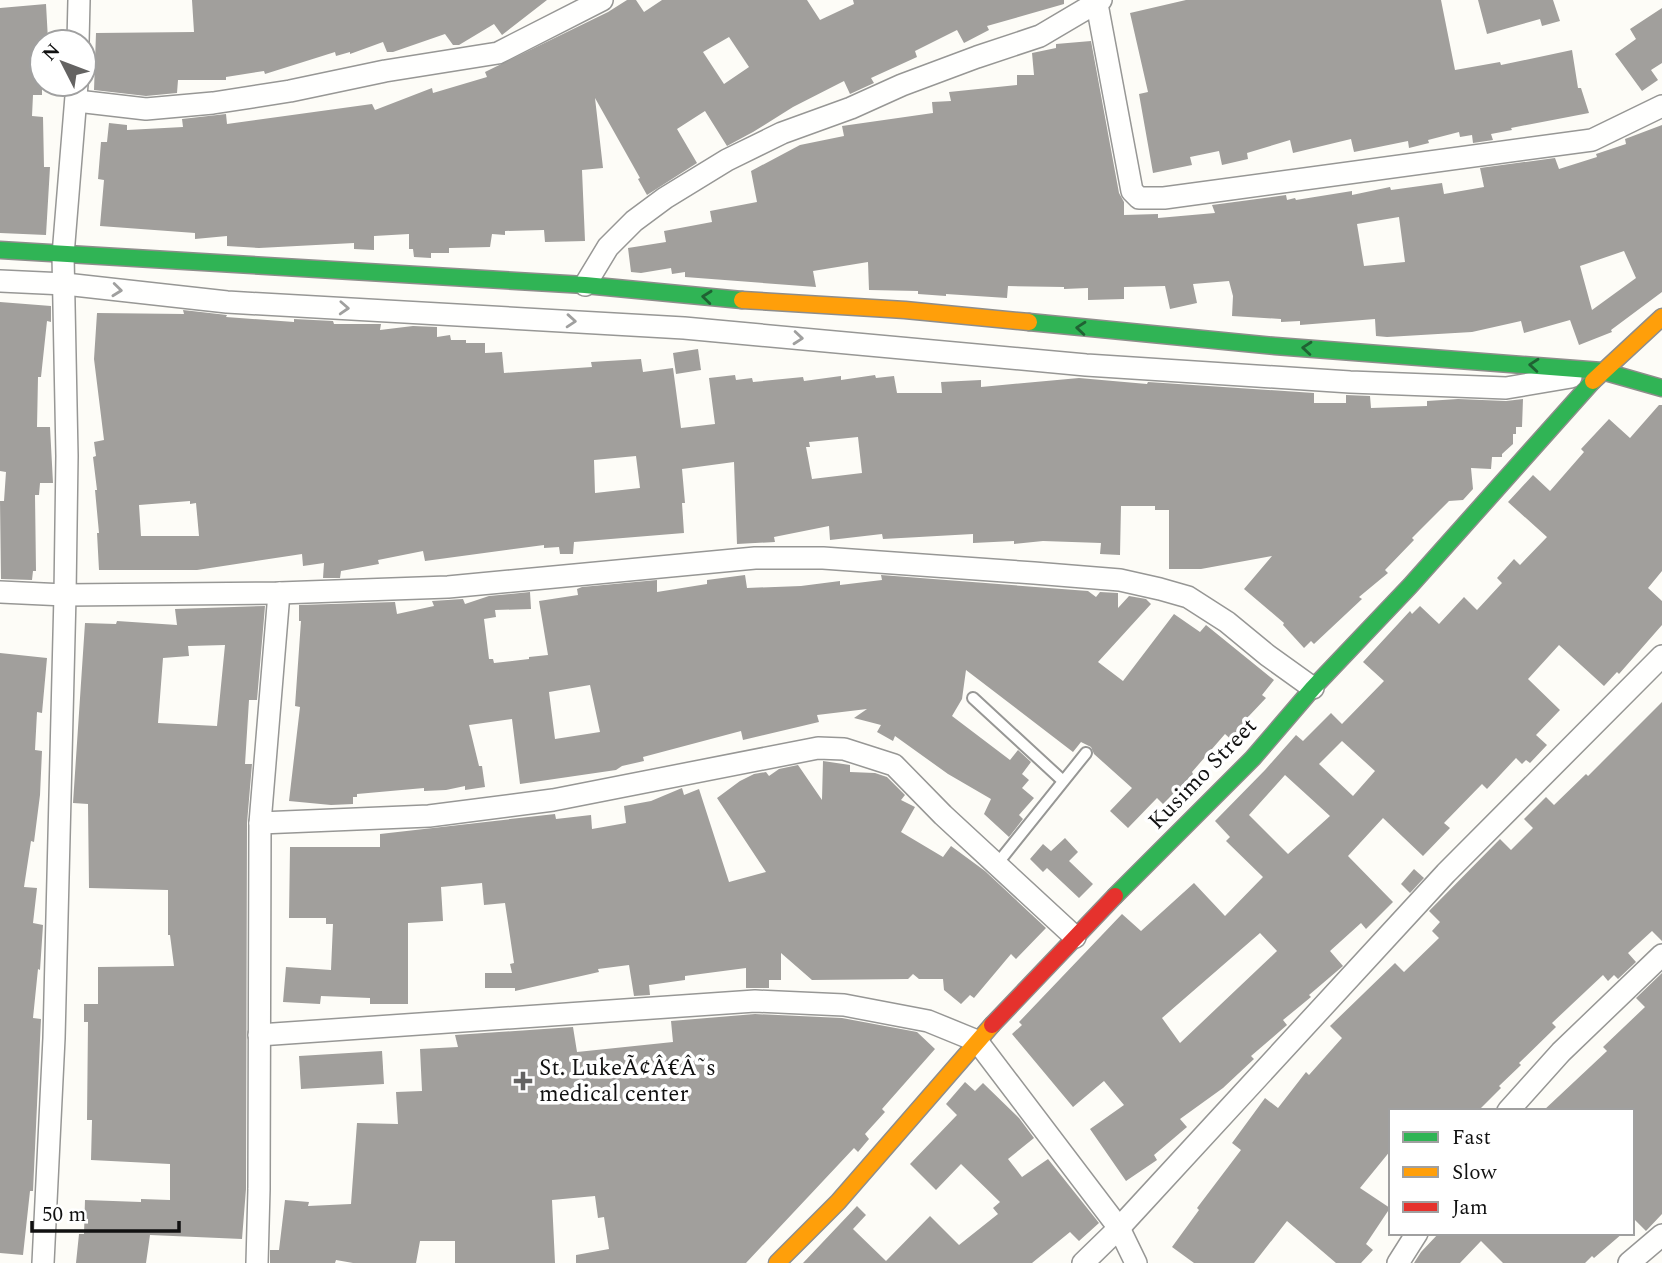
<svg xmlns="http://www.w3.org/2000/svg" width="1662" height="1263" viewBox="0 0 1662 1263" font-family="Spectral,serif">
	<rect width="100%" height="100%" fill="#fdfcf7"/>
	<g fill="#a19f9c" fill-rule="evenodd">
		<path d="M192 0H547L502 35 494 24 459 45H453L445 34 393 52H387L383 42 350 54V52L336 56 335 52 265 74 264 71 226 77V80H178L177 93 146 96 94 90 96 33 194 32Z"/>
		<path d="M627 0H636L644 12 662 0H807L820 20 854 4 853 0H1064V4L987 26 989 30 964 43 957 30 915 51 917 57 871 78 874 83 850 94 844 81 793 107 753 132 727 146 705 111 677 129 697 163 647 195 638 179 640 178 595 98 603 168 582 170 585 241 545 242 544 230 505 231V235L492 234 490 247 449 248V253H431V258L414 257 413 249H409V234L374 236V250L354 249V243L259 248 227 246V236L195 239V233L100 226 104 180 98 179 101 142H107L109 123 127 125V130L183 127 182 119 226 114 227 124 372 104 375 110 432 88 433 93 487 77 485 72 608 12ZM729 37 749 67 724 84 703 52Z"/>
		<path d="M1186 0H1441L1455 70 1500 62 1501 65 1572 50 1578 88H1581L1589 113 1511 128 1512 130 1491 134 1493 140 1473 143 1472 135 1460 137 1459 132 1428 140 1429 143 1409 148 1408 141 1354 152 1351 139 1293 153 1290 140 1247 153 1248 159 1222 165 1219 151 1190 157 1192 165 1153 173 1139 94 1148 92 1130 13Z"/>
		<path d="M1478 0H1553L1560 21 1542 26 1540 19 1487 34Z"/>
		<path d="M46 4 48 40 42 41V95H33L32 116 43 117 44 167H50L46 235 0 233V8Z"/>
		<path d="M1662 8V63L1651 70 1658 80 1642 91 1615 54 1636 39 1630 29Z"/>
		<path d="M1091 41 1119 193 1124 202V215L1158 214V218L1215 213 1212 205 1286 195 1287 200 1295 198 1296 200 1352 191V195L1390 187 1391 190 1442 183 1444 194 1484 187 1480 168 1555 158 1559 169 1597 157 1596 154 1626 144 1625 139 1662 125V292L1611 330 1612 332 1579 345 1570 320 1524 333 1521 321 1472 332 1387 337 1376 336 1375 319 1300 325V321L1281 322V319L1232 316 1233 296 1229 281 1193 284 1197 303 1170 309 1165 286 1124 287V299L1088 300V288L1064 289V287L1008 286 1007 298 946 294V296L918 294V291L869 290 868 262 813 271 816 287 685 277V272L672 274 671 268 641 273 631 272 628 248 666 242 664 231 712 222 710 211 757 202 751 171 800 145 844 136 842 126 933 113 932 102 951 101 949 92 1017 85V75H1034L1032 53 1056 48V44ZM1399 217 1405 262 1364 266 1357 224ZM1624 251 1636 278 1592 310 1580 266Z"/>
		<path d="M0 302 51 306V322L47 321 41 377H38L37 427H50L53 483H40L39 495H35L36 571H33L32 580 1 579 0 501H4L6 472 0 471Z"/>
		<path d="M183 310 227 315 226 317 294 322V319L333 321 334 324H381L380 330 413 326 437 327V337L450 335 451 340H466V343H485V353L502 352 504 373 592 367 591 362 641 359 643 372 673 368 681 428 715 424 709 378 735 375 736 380 752 378 753 382 803 377 804 381 841 376V380L875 375 876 378 894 376 897 393H942L941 382 981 380V387L1079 378 1147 384 1148 382 1314 393V403H1346V395L1370 396 1371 408 1427 406V401L1458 399 1506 401 1523 399 1522 427H1516V434H1513V444L1502 454V457H1492L1491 469 1471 468 1473 489 1463 500 1449 501 1412 538 1414 540 1385 570 1388 573 1359 597 1362 599 1314 644 1311 641 1304 648 1283 625 1284 623 1244 589 1272 556 1201 569H1169V510H1155V506H1121L1120 555 1100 554 1101 543 1043 541 1014 544V541L973 543V534L883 539 882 534 830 540 829 526 774 537 775 542 737 544 734 462 682 469 685 503H682L684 533 574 542 573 554H560L559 547 544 548V545L425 561 423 551 378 560 379 564 341 571 340 578H323L324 563 303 566 302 554 197 570H99L97 533H99L95 490H97L93 457 96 456 94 442 104 440 94 359 97 313 184 314ZM858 437 862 473 812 479 806 447H810L809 442ZM636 456 640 488 595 493 594 460ZM190 501V504L196 503 199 536H141L139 505Z"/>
		<path d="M698 349 701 370 676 374 673 353Z"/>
		<path d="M1659 405H1662V571L1648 588 1662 601V625L1619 674 1617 672 1604 686 1559 645 1528 679 1560 710 1536 735 1547 745 1530 763 1526 760 1522 764 1516 758 1487 789 1482 784 1444 823 1450 828 1423 856 1383 818 1348 856 1393 902 1366 929 1361 923 1330 951 1343 966 1309 995 1311 997 1283 1020 1287 1025 1251 1056 1254 1059 1223 1088 1180 1119 1187 1127 1154 1155 1157 1160 1126 1181 1090 1129 1124 1105 1104 1081 1073 1107 1012 1034 1022 1025 1019 1022 1122 914 1141 931 1194 883 1225 916 1263 877 1226 841 1230 837 1215 821 1265 770 1296 735 1303 741 1331 713 1342 724 1384 681 1363 662 1410 611 1412 614 1420 606 1439 624 1464 597 1477 610 1502 583 1497 578 1514 559 1520 565 1547 537 1508 502 1533 475 1550 491 1584 452 1581 449 1609 419 1630 438ZM1342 741 1375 771 1353 796 1319 764ZM1285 775 1330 816 1288 854 1249 815ZM1260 933 1277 951 1180 1043 1162 1018Z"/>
		<path d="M745 575 747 588 801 586 840 581V585L882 580 881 575 1088 591 1096 597 1100 592 1118 593V608L1129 596 1146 599 1151 604 1098 662 1123 681 1174 614 1200 632 1206 625 1274 680 1262 695 1266 698 1248 717 1252 721 1234 742 1225 734 1192 772 1193 774 1163 804 1157 798 1128 828 1110 811 1132 788 1094 754 1091 747 1081 742 1073 752 966 670 962 699 952 716 1010 760 1018 750 1031 762 1022 774 1029 780 1022 788 1034 798 1019 815 1023 819 1009 837 984 814 991 799 948 774 895 736 893 741 877 732 881 725 854 718 867 709 817 715 819 722 743 740 741 731 643 757 644 761 622 766 616 770 520 784 512 719 469 725 479 766H482L485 787 465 790V786L446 790 424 791V788L357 794V797H353V804L331 805 289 801 300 707 295 706 301 621H299V605L395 602 397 614 434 606 432 601 463 599 465 604 489 596 530 592 531 609 495 610 496 617 484 619 489 659H493L494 663 529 659V657L548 655 539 601 578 595 577 589 582 587 657 580V592L707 584V580ZM590 685 600 732 555 739 549 692Z"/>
		<path d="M265 606 257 700H249L245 764H252L247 823 246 1189 242 1239 150 1235 146 1263H76L79 1234H84L85 1200 141 1202V1199L170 1200V1164L91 1160 92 1120H87L88 1022H84V1004H98V967L174 966 170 935H168V890L89 888 88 804 73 803 85 623 116 624 117 621 177 625 175 609ZM225 645 217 726 158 723 163 658 189 656 188 646Z"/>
		<path d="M0 653 47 658 42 713 37 712 35 750 42 751 40 795 34 842 31 841 24 887 37 888 33 923 43 925 40 970 38 969 33 1018 41 1019 33 1191H30L23 1255 0 1253Z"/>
		<path d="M1662 702V941L1652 931 1628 953 1636 962 1618 979 1614 975 1608 981 1603 975 1552 1023 1556 1027 1519 1063 1521 1065 1499 1086 1501 1088 1478 1111H1391V1150L1360 1188 1390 1208 1366 1244 1373 1250 1361 1263H1336L1287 1221 1254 1263H1194L1172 1247 1199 1210 1197 1208 1241 1150 1232 1143 1265 1098 1278 1108 1306 1072 1309 1075 1342 1038 1330 1026 1395 963 1404 972 1439 938 1432 931 1440 922 1429 911 1500 839 1511 850 1533 828 1524 819 1546 797 1554 805 1586 774 1588 776Z"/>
		<path d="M823 761 850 765V772L875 773 887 777 905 795 901 800 915 807 901 832 943 857 951 846 985 871 1046 928 1016 959 1011 954 974 998 970 995 961 1004 944 990 943 979H919L913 974 908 979 812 980 781 953V980H769V988H746V968L685 976V980L649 985 650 995 634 996 629 965 598 969 599 972 515 991V988H485V973H512L510 964 514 963 505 903 484 905 482 883 441 887 443 921 408 923V1004H370V998L321 996 320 1004 283 1002 286 967 331 970 333 924H326V918H289L290 847H380V834L555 814 556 819 591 815 592 829 626 823 624 806 651 801 682 788 684 795 699 789 729 882 766 872 717 798 740 781 754 774 766 772 769 776 779 769 798 765 822 800Z"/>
		<path d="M1065 838 1078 852 1069 861 1093 884 1079 898 1047 868 1043 872 1030 859 1043 844 1051 851Z"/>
		<path d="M1414 869 1424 878 1410 893 1401 884Z"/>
		<path d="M1662 973V1214L1646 1231 1632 1217V1111H1543L1607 1051 1603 1047 1645 1007 1636 998Z"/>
		<path d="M755 1014 842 1018 917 1032 935 1049 882 1109 885 1112 865 1134 869 1139 858 1152 854 1148 746 1263H576V1255L609 1249 604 1217 598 1218 595 1196 552 1200 555 1263H455V1241H420L416 1263H353L336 1260 335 1263H270V1250H279L285 1200 309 1202 308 1206 351 1204 357 1123 398 1124 396 1092 422 1091 420 1049 458 1047 455 1035 573 1027 577 1052 673 1042 671 1021Z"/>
		<path d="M382 1051 384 1084 301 1089 299 1056Z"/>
		<path d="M965 1082 975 1091 983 1083 1019 1118 1034 1138 1008 1159 1022 1177 1048 1159 1099 1223 1079 1241 1070 1232 1032 1263H803L857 1206 866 1215 853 1229 886 1261 930 1216 959 1245 998 1214 993 1208 1000 1202 961 1164 936 1190 910 1164 957 1115 946 1104Z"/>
		<path d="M1439 1233H1623L1594 1258 1592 1256 1585 1263H1503L1481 1241 1460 1263H1414L1421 1252Z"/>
	</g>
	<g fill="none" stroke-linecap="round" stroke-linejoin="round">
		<defs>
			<g id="lane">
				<path d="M973 698 1062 780"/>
				<path d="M997 864 1086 753"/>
			</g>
			<g id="street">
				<path d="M1097 4 1132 191 1139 198H1164L1592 140 1662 106"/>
				<path d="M78 42 79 0"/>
				<path d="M77 101 146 109 213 103 290 91 385 71 498 53 602 0"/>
				<path d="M0 281 65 284 227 302 684 328 1086 365 1350 382 1506 388 1571 377"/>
				<path d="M585 285 608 247 634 221 665 198 727 160 782 133 851 108 902 85 977 57 1040 36 1101 0"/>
				<path d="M0 592 65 595 279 593 448 587 755 558H823L1034 573 1120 580 1160 589 1188 597 1227 622 1267 655 1313 688"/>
				<path d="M260 823 429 816 553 800 818 748 844 749 894 765 943 815 1075 937"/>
				<path d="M259 1035 755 1001 844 1005 928 1021 977 1041 1119 1228 1136 1263"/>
				<path d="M1508 1111 1561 1052 1662 955"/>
				<path d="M43 1263 54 1038 65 595 67 456 63 255 77 84"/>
				<path d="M257 1263 259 1189 260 823 279 593"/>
				<path d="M1083 1263 1119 1228 1446 873 1662 656"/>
				<path d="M1398 1263 1417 1233"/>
				<path d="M1629 1263 1662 1235"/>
			</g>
			<g id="fast">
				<path d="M0 250 585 285 742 300"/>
				<path d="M1029 322 1275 346 1602 371 1662 388"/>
				<path d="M1115 896 1253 758 1313 688 1410 586 1593 381"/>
			</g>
			<g id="slow">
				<path d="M742 300 905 310 1029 322"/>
				<path d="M1593 381 1662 317"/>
				<path d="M777 1263 838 1202 992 1025"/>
			</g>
			<path id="jam" d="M992 1025 1115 896"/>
		</defs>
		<use href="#lane" stroke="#979795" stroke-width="14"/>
		<use href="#street" stroke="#979795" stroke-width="24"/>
		<use href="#fast" stroke="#8e8d8b" stroke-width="19"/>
		<use href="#slow" stroke="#8e8d8b" stroke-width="19"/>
		<use href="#jam" stroke="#8e8d8b" stroke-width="19"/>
		<use href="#lane" stroke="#fffffe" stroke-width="10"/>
		<use href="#street" stroke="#fffffe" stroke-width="21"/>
		<use href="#fast" stroke="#30b455" stroke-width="16"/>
		<use href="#slow" stroke="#ff9f0a" stroke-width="16"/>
		<use href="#jam" stroke="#e5322d" stroke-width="16"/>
	</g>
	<defs><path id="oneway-chevron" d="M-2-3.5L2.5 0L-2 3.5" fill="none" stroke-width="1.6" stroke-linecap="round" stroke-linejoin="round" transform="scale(1.75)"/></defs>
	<g stroke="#a0a09f">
		<use href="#oneway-chevron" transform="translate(117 290) rotate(6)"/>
		<use href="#oneway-chevron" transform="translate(344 308) rotate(3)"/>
		<use href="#oneway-chevron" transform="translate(571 321) rotate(4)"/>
		<use href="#oneway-chevron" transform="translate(798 338) rotate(5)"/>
	</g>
	<g stroke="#206233">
		<use href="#oneway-chevron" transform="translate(707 297) rotate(-174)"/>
		<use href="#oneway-chevron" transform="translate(1081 328) rotate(-175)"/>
		<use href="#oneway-chevron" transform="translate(1307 348) rotate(-175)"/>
		<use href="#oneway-chevron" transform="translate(1534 365) rotate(-175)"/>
	</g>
	<path fill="#646362" stroke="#fff" stroke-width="2.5" d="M519.5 1070.5h7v7h7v7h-7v7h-7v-7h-7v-7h7z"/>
	<g text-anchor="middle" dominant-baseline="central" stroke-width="7" stroke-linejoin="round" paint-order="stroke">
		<g font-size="23" fill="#111" stroke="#fff">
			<text transform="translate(1203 774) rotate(-46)">Kusimo Street</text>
		</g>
		<g font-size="23" fill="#111" stroke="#fff" text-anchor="start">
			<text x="539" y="1068">St. LukeÃ¢Â€Â˜s<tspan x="539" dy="26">medical center</tspan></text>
		</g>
	</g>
	<rect x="1389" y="1109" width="245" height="126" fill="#ffffff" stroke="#a0a0a0" stroke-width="2"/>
	<rect x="1403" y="1132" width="35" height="10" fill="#30b455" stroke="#a0a0a0" stroke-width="2"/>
	<text x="1452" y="1144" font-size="21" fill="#111111">Fast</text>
	<rect x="1403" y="1167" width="35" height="10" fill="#ff9f0a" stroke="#a0a0a0" stroke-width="2"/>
	<text x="1452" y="1179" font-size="21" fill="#111111">Slow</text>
	<rect x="1403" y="1202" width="35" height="10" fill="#e5322d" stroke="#a0a0a0" stroke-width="2"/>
	<text x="1452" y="1214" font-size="21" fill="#111111">Jam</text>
	<g transform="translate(63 63) rotate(312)"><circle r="33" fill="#ffffff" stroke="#a0a0a0" stroke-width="2"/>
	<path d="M0-5L12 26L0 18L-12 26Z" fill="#646362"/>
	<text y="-10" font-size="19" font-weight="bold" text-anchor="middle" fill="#111111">N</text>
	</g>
	<path d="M32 1221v10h147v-10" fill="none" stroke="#111111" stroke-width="3.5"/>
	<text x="42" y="1221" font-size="21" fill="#111111" stroke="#ffffff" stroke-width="5" paint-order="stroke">50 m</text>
</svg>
